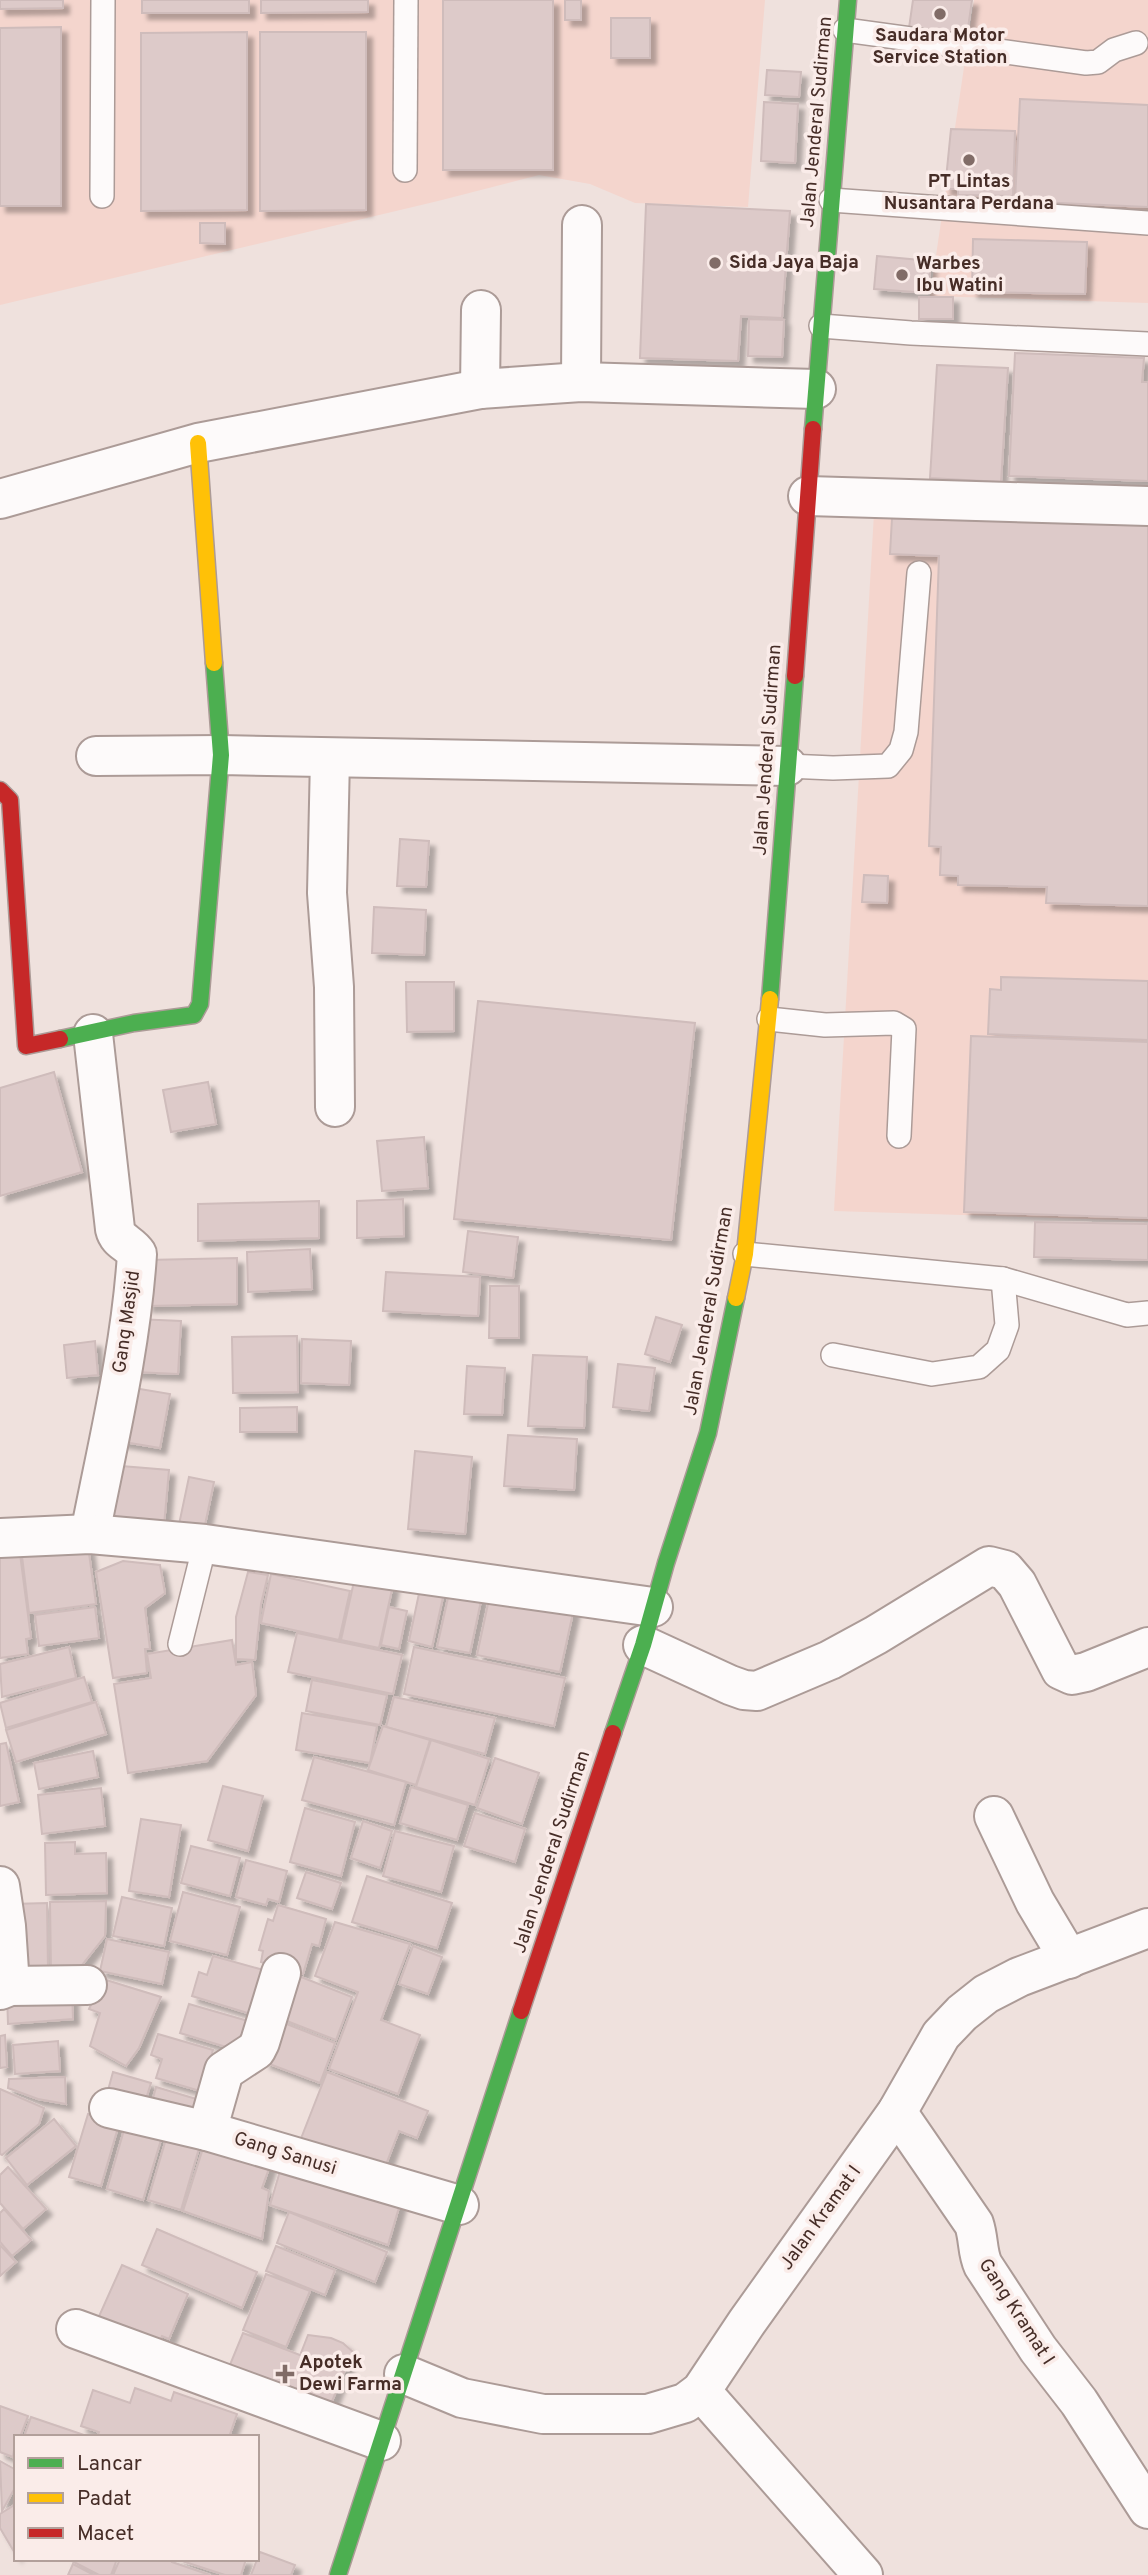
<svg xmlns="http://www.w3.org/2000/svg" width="1148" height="2575" viewBox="0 0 1148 2575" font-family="Overpass,sans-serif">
	<defs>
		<filter id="shadow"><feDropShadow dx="6" dy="6" stdDeviation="2" flood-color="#0004"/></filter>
	</defs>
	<rect width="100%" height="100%" fill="#efe1dd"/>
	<g fill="#f4d5cd">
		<path d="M0 0H765L748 207 635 203 590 184 539 175 438 201 0 305Z"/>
		<path d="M974 0H1148V303L930 296Z"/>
		<path d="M874 513 1148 521V1221L834 1211Z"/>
	</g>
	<g fill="#ddcac9" stroke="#cfbcbb" stroke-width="2" filter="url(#shadow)">
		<path d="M0 0H63V8L0 9Z"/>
		<rect x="142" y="0" width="107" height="13"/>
		<path d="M261 0H368V12L261 13Z"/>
		<rect x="443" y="0" width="110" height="170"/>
		<rect x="565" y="0" width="16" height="20"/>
		<path d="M913 0H972L967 35 909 28Z"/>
		<rect x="611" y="18" width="39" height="40"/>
		<path d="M61 27V206H0V28Z"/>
		<path d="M247 32V210L141 211V33Z"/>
		<path d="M260 32H366V210L260 211Z"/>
		<path d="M767 70 801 72 799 97 765 95Z"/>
		<path d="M1020 99 1148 105V207L1015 201Z"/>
		<path d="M764 102 798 104 795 163 761 161Z"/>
		<path d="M951 129 1015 131 1013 196 958 195V189H945Z"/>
		<path d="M646 204 790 211 782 318 741 316 738 361 640 358Z"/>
		<path d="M200 223H225V244L200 243Z"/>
		<path d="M973 239 1087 242 1085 294 972 292Z"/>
		<path d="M877 256 931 261 928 293 874 289Z"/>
		<rect x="919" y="297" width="34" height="22"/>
		<path d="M749 319 784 320 782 357 748 356Z"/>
		<path d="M1015 353 1144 358 1142 382H1148V481L1009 476Z"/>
		<path d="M937 365 1008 368 1001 482 930 478Z"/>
		<path d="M892 518 1148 525V906L1046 903 1047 887 958 885V876L940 875 941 847 929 846 939 556 890 554Z"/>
		<path d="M400 839 429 841 426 887 397 886Z"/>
		<path d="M864 875 888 876 887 903 862 902Z"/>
		<path d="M374 907 426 910 424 955 372 953Z"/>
		<path d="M1001 977 1148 981V1040L988 1034 990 989 1001 990Z"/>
		<path d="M406 982H454V1031L407 1032Z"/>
		<path d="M478 1001 695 1023 671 1240 454 1219Z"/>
		<path d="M971 1036 1148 1042V1218L964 1212Z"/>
		<path d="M54 1072 82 1172 0 1196V1088Z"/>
		<path d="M208 1082 216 1124 171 1132 163 1090Z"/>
		<path d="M424 1137 428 1188 382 1191 377 1141Z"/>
		<path d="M403 1199 404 1236 357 1238V1201Z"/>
		<path d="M319 1201V1238L198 1241V1204Z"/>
		<path d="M1035 1222 1148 1224V1260L1034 1257Z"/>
		<path d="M468 1231 518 1237 513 1278 463 1272Z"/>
		<path d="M310 1249 312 1289 248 1292 247 1252Z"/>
		<path d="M237 1258V1304L147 1306V1260Z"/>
		<path d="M386 1272 480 1277 478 1316 383 1311Z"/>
		<path d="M490 1286H519V1338H489Z"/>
		<path d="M656 1317 682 1325 670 1362 645 1354Z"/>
		<path d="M136 1319 181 1321 178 1374 134 1372Z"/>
		<path d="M297 1336 298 1392 233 1393 232 1337Z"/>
		<path d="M302 1339 351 1341 349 1385 301 1383Z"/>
		<path d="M95 1341 98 1375 67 1378 64 1345Z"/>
		<path d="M533 1355 587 1357 584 1428 528 1426Z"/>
		<path d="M618 1364 655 1368 649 1411 613 1407Z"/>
		<path d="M467 1366 505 1368 502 1415 464 1414Z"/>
		<path d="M128 1387 170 1394 160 1448 118 1441Z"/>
		<path d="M297 1407V1432H240V1408Z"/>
		<path d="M508 1435 577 1439 574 1490 504 1486Z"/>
		<path d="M415 1451 472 1457 465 1534 408 1529Z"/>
		<path d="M109 1465 169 1470 164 1525 104 1521Z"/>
		<path d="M189 1477 214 1482 202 1539 177 1534Z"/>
		<path d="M19 1546 31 1638 26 1639 28 1654 0 1658V1548Z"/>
		<path d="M88 1546 96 1604 29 1613 22 1556Z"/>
		<path d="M123 1561 160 1565 165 1593 145 1608 150 1649H145L147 1673 113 1678 96 1572Z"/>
		<path d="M248 1572 268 1575 261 1604 255 1660 236 1659V1617Z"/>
		<path d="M271 1574 350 1591 339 1640 261 1623Z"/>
		<path d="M355 1577 393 1585 379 1648 341 1640Z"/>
		<path d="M421 1584 445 1588 432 1647 409 1641Z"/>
		<path d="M450 1589 482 1596 470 1653 437 1647Z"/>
		<path d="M491 1590 574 1608 560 1672 477 1655Z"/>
		<path d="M95 1607 99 1638 39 1646 35 1615Z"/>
		<path d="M389 1607 407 1611 399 1649 381 1645Z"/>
		<path d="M297 1633 402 1655 393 1694 288 1672Z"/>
		<path d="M232 1640 236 1665 252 1662 256 1695 207 1761 128 1773 114 1684 151 1678 147 1654Z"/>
		<path d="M69 1647 76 1678 2 1697 0 1664Z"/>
		<path d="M414 1647 565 1678 554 1726 404 1694Z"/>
		<path d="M84 1677 92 1702 6 1728 0 1703Z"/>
		<path d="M312 1680 387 1695 380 1725 306 1711Z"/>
		<path d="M394 1697 495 1718 485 1754 386 1727Z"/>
		<path d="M96 1702 106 1734 16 1762 6 1730Z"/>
		<path d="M302 1713 377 1726 370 1763 296 1750Z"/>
		<path d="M383 1726 430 1740 416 1785 368 1770Z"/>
		<path d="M431 1740 489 1759 475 1805 416 1787Z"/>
		<path d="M6 1743 19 1802 0 1806V1744Z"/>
		<path d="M93 1751 98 1777 39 1789 34 1763Z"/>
		<path d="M314 1757 406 1782 394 1825 302 1800Z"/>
		<path d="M495 1758 539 1773 522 1824 477 1808Z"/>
		<path d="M223 1786 263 1796 248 1851 208 1840Z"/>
		<path d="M411 1787 468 1805 457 1840 400 1823Z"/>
		<path d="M101 1788 105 1826 42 1834 38 1795Z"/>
		<path d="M305 1808 355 1822 341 1876 290 1862Z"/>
		<path d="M475 1813 525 1829 515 1862 464 1846Z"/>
		<path d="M141 1819 181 1825 169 1897 129 1891Z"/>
		<path d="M363 1821 392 1831 380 1868 351 1858Z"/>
		<path d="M395 1831 454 1846 441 1892 383 1876Z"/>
		<path d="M75 1842V1854L106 1853 107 1893 46 1895 45 1843Z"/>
		<path d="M191 1846 240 1858 230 1896 181 1883Z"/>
		<path d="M246 1860 287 1871 279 1902 268 1899 266 1905 236 1897Z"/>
		<path d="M306 1872 341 1883 332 1909 297 1898Z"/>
		<path d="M367 1876 452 1903 437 1948 352 1922Z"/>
		<path d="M183 1892 240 1907 227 1955 170 1941Z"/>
		<path d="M122 1897 172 1908 164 1946 113 1936Z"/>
		<path d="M106 1901 105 1936 78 1970 51 1971 50 1902Z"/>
		<path d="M47 1903 48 1970 12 1971V1904Z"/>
		<path d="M278 1905 326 1919 319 1946 312 1944 303 1974 261 1962 263 1951 259 1950 268 1919 273 1921Z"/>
		<path d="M335 1922 410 1944 381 2020 420 2035 398 2094 329 2069 358 1992 315 1976Z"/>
		<path d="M107 1939 169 1952 162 1984 100 1971Z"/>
		<path d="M413 1946 442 1957 428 1994 399 1984Z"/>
		<path d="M213 1956 267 1971 254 2015 192 1996 199 1972 207 1975Z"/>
		<path d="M296 1975 352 1997 336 2040 279 2018Z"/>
		<path d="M103 1979 161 1997 139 2048 126 2066 90 2046 100 2013 89 2009Z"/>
		<path d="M72 1990 73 2019 8 2024 7 1995Z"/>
		<path d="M189 2004 255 2023 246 2053 180 2033Z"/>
		<path d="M279 2021 335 2043 320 2083 264 2062Z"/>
		<path d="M158 2034 213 2050 200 2091 156 2078 162 2059 151 2055Z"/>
		<path d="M5 2035 7 2067 0 2068V2036Z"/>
		<path d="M58 2041 60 2071 15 2074 13 2045Z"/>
		<path d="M113 2072 151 2083 144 2105 107 2094Z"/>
		<path d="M327 2072 428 2111 417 2138 399 2131 385 2167 300 2141Z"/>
		<path d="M65 2077 66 2104 38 2099 8 2088 9 2079Z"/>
		<path d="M156 2087 203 2101 197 2120 151 2106Z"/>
		<path d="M0 2089 44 2108 39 2124 2 2155 0 2154Z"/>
		<path d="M88 2114 119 2124 101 2186 69 2177Z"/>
		<path d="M54 2119 76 2146 27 2185 6 2158Z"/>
		<path d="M126 2123 163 2133 143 2200 107 2189Z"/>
		<path d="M169 2129 202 2138 181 2210 148 2200Z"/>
		<path d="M206 2139 272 2160 262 2188 269 2191 262 2239 183 2211Z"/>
		<path d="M283 2161 402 2197 388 2245 270 2205Z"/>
		<path d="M8 2167 46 2209 23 2229 0 2203V2175Z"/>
		<path d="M4 2209 31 2240 12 2256 0 2242V2213Z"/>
		<path d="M289 2212 387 2252 375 2282 277 2243Z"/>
		<path d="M157 2229 257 2272 242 2308 142 2265Z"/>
		<path d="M0 2245 16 2262 0 2276Z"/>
		<path d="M276 2246 335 2270 325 2295 266 2271Z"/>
		<path d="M122 2265 188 2294 169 2339 162 2336 156 2350 96 2323Z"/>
		<path d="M266 2274 310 2291 286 2347 243 2330Z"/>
		<path d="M243 2333 344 2372 326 2416 225 2377Z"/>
		<path d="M308 2335 331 2338 343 2343 353 2352 345 2371 301 2353Z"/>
		<path d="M135 2388 171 2401 174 2392 237 2414 229 2437H97L99 2432 81 2426 93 2390 130 2403Z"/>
		<path d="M0 2406 28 2416 20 2437H16L13 2457 0 2452Z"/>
		<path d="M31 2417 87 2436V2437H24Z"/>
		<path d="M0 2461 16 2470V2486L2 2511Z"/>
		<path d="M16 2504V2555L0 2528V2514Z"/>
		<path d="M260 2552 295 2565 291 2575H251Z"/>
		<path d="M68 2559H117L111 2575H99Z"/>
		<path d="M120 2559H173L172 2562 210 2575H113Z"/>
		<path d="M176 2559H246L241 2575H225Z"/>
		<path d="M73 2564 94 2575H68Z"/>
	</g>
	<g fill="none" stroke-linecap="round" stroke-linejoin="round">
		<defs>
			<g id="lane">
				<path d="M845 30 1086 63 1098 62 1114 50 1136 43"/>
				<path d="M405 170 406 0"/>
				<path d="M102 196 103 0"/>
				<path d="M831 200 1148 223"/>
				<path d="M821 326 911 333 1148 344"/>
				<path d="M787 766 833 768 888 766 901 750 906 732 919 573"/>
				<path d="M769 1019 825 1025 894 1023 904 1029 899 1136"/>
				<path d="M745 1254 1003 1279 1127 1315 1148 1313"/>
				<path d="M833 1355 932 1374 979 1367 998 1350 1007 1325 1003 1279"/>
				<path d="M180 1644 205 1544"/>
			</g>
			<g id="street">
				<path d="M581 382 582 225"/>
				<path d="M480 389 481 310"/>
				<path d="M808 496 1148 506"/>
				<path d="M0 499 198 443 480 389 581 382 816 389"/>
				<path d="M96 756 221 755 787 766"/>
				<path d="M330 758 327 893 334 987 335 1107"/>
				<path d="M90 1534C108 1442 131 1348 137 1254 130 1243 118 1242 115 1229L93 1034"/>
				<path d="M0 1538 90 1534 205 1544 653 1607"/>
				<path d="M643 1645 730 1685 744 1690 757 1691 830 1660 876 1635 989 1566 1005 1570 1017 1584 1061 1670 1072 1675 1086 1672 1148 1647"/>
				<path d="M994 1816 1035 1902 1069 1959"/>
				<path d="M0 1886 6 1926 10 1986"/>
				<path d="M0 1990 10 1986 87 1985"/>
				<path d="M109 2108 207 2131 459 2205"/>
				<path d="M897 2112 974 2224C979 2239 977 2252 983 2265L1038 2349 1079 2402 1148 2509"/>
				<path d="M207 2131 224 2071 256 2050 260 2042 281 1973"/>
				<path d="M76 2329 381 2441"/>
				<path d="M404 2374 462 2398 543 2414H648L685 2403 701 2391 747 2322 897 2112 941 2035 962 2013 986 1994 1019 1977 1148 1928"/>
				<path d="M701 2391 863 2575"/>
			</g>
			<g id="fast">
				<path d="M813 429 848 0"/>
				<path d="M770 999 795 676"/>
				<path d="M60 1039 134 1023 194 1015 200 1004 221 755 214 663"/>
				<path d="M613 1733 643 1645 666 1563 708 1433 736 1298"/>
				<path d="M338 2575 521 2011"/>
			</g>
			<g id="slow">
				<path d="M198 443 214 663"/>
				<path d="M736 1298 745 1254 770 999"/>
			</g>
			<g id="jam">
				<path d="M795 676 813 429"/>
				<path d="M0 790 10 800 26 1046 60 1039"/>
				<path d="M521 2011 613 1733"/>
			</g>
		</defs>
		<use href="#lane" stroke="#ac9b97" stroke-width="26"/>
		<use href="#street" stroke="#ac9b97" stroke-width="42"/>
		<use href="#fast" stroke="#ac9b97" stroke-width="19"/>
		<use href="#slow" stroke="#ac9b97" stroke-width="19"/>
		<use href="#jam" stroke="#ac9b97" stroke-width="19"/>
		<use href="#lane" stroke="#fdfafa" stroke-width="23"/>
		<use href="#street" stroke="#fdfafa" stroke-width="38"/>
		<use href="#fast" stroke="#4caf50" stroke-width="16"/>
		<use href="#slow" stroke="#ffc107" stroke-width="16"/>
		<use href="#jam" stroke="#c62828" stroke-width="16"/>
	</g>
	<g fill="#816c67" stroke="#faece9" stroke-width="2.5">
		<circle cx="940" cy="14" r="7"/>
		<circle cx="969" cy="160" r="7"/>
		<circle cx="715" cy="263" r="7"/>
		<circle cx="902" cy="275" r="7"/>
		<path d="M281.5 2363.5h7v7h7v7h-7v7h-7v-7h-7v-7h7z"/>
	</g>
	<g text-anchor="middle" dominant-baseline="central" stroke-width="7" stroke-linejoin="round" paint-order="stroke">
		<g font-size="19" font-weight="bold" fill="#462d27" stroke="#faece9" text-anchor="start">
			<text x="940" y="36" text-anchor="middle">Saudara Motor<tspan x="940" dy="22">Service Station</tspan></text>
			<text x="969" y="182" text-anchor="middle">PT Lintas<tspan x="969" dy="22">Nusantara Perdana</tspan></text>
			<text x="729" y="263">Sida Jaya Baja</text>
			<text x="916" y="264">Warbes<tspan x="916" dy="22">Ibu Watini</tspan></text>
			<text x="299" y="2363">Apotek<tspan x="299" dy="22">Dewi Farma</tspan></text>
		</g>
		<g font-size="19" fill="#462d27" stroke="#faece9">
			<text transform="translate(817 122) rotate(-85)">Jalan Jenderal Sudirman</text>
			<text transform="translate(768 750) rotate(-86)">Jalan Jenderal Sudirman</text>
			<text transform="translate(709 1311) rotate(-80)">Jalan Jenderal Sudirman</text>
			<text transform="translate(127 1322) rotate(-82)">Gang Masjid</text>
			<text transform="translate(552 1852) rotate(-72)">Jalan Jenderal Sudirman</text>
			<text transform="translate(285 2154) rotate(17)">Gang Sanusi</text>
			<text transform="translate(821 2218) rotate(-54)">Jalan Kramat I</text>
			<text transform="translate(1016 2312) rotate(57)">Gang Kramat I</text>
		</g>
	</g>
	<rect x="14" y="2435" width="245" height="126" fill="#faece9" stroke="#b2a09b" stroke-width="2"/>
	<rect x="28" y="2458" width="35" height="10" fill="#4caf50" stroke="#b2a09b" stroke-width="2"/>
	<text x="77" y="2470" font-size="21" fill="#462d27">Lancar</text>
	<rect x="28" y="2493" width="35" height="10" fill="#ffc107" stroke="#b2a09b" stroke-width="2"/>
	<text x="77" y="2505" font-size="21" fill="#462d27">Padat</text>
	<rect x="28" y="2528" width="35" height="10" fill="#c62828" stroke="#b2a09b" stroke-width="2"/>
	<text x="77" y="2540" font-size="21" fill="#462d27">Macet</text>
</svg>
